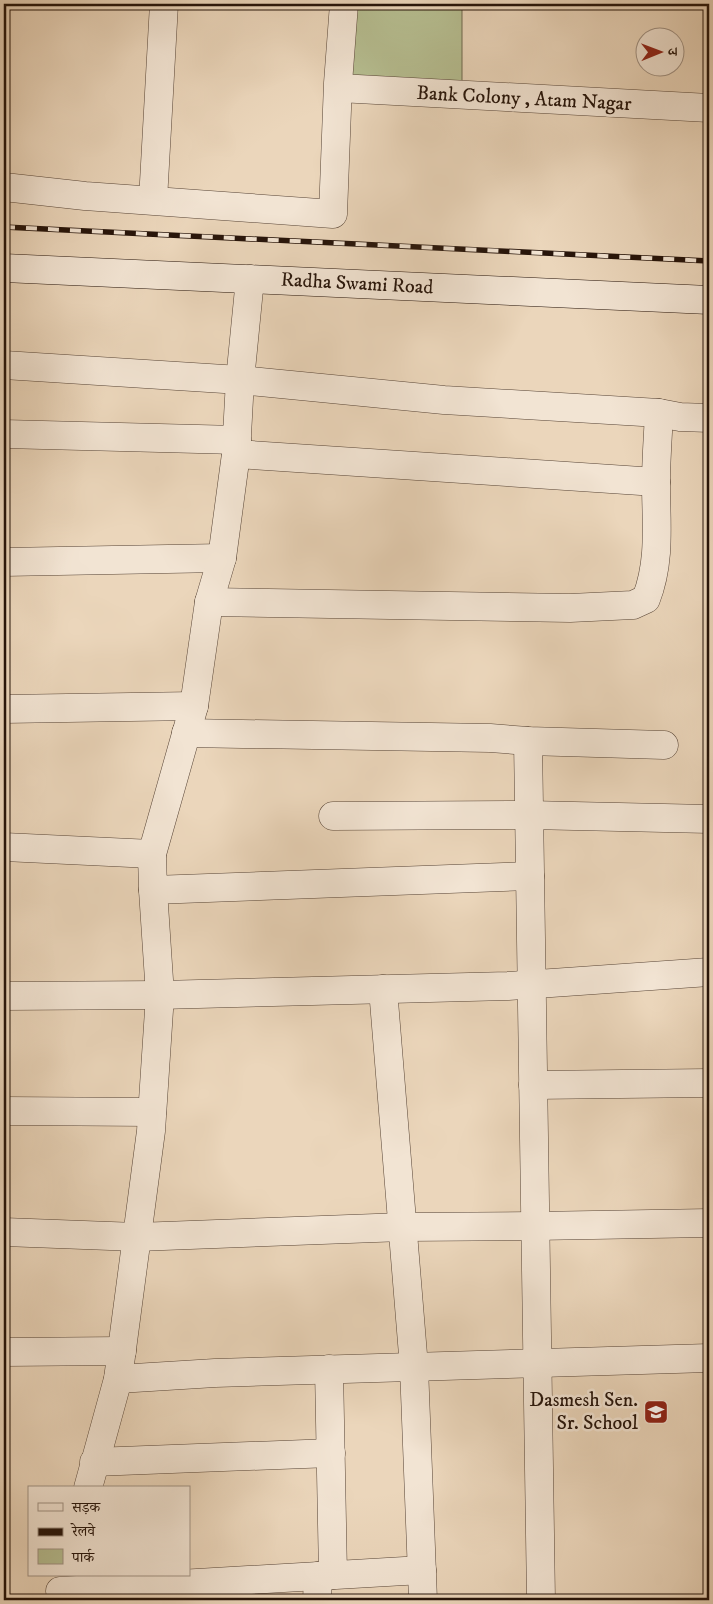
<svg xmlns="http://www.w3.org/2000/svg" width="713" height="1604" viewBox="0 0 713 1604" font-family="'IM FELL DW Pica','Noto Serif Devanagari',serif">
	<rect width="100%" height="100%" fill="#ebd6bb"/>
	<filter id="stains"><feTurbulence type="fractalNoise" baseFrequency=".004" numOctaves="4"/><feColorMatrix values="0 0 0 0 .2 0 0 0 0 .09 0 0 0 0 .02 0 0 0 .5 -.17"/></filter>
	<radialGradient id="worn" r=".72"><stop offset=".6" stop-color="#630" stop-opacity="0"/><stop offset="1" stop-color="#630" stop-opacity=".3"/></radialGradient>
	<path fill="#b6be91" stroke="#6e694e" d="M356 4H462V84L350 76Z"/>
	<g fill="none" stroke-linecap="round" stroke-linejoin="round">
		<defs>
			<g id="street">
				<path d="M339 88 709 108"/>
				<path d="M4 187 85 196 333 214 338 83 344 4"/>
				<path d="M153 200 164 4"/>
				<path d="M4 365 240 380 444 400 659 413 680 417 709 418"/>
				<path d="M4 434 237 440"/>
				<path d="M236 454 656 482"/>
				<path d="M4 562 222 558"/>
				<path d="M209 602 570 608 633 605 646 599C661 561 656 522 656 483 656 460 658 436 659 413"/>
				<path d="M4 709 194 706"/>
				<path d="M186 733 490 738 528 741 664 745"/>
				<path d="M528 741 541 1600"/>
				<path d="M333 816 529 815 709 819"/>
				<path d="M4 847 152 854"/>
				<path d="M153 890 530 876"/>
				<path d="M383 989 414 1367 423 1600"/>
				<path d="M4 996 160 995 508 986 709 972"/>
				<path d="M533 1085 709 1083"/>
				<path d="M4 1111 152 1112"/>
				<path d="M4 1232 137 1237 403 1227 535 1226 709 1223"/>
				<path d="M4 1352 122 1351"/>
				<path d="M329 1369 333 1575"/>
				<path d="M118 1379 215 1373 709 1358"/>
				<path d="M94 1462 331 1453"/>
				<path d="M88 1488 118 1379 151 1131 160 995 153 890 152 854 194 706 209 602 222 558 236 454 240 380 250 279"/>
				<path d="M60 1591 422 1570"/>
				<path d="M317 1600 318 1576"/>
			</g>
			<path id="secondary" d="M4 268 709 300"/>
		</defs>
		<use href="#street" stroke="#574436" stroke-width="29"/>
		<use href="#secondary" stroke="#26140a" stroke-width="29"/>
		<use href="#street" stroke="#f2e4d3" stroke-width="28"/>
		<use href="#secondary" stroke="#f2e4d3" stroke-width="28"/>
		<defs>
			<path id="rail" d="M4 227 709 261"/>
		</defs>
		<use href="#rail" stroke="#26140a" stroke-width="5.5"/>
		<use href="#rail" stroke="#f2e4d3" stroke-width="4" stroke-dasharray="11" stroke-linecap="butt"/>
	</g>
	<defs>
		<symbol id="school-square" viewBox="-11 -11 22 22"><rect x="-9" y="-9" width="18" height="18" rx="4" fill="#8f2418" stroke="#f2e4d3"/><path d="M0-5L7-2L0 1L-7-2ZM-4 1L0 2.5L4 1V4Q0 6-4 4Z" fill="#fff"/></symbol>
	</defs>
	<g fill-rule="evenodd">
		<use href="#school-square" x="642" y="1398" width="28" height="28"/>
	</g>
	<g text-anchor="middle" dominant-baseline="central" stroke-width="5" stroke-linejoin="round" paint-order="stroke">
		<g font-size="20" fill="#26140a" stroke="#f2e4d3">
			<text transform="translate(524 99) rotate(3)">Bank Colony , Atam Nagar</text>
			<text transform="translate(357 284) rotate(3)">Radha Swami Road</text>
		</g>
		<g font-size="20" fill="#26140a" stroke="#f2e4d3" text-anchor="end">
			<text x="638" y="1400">Dasmesh Sen.<tspan x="638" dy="23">Sr. School</tspan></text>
		</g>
	</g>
	<rect width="713" height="1604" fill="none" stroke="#ebd6bb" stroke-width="20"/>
	<rect x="5" y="5" width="703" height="1594" fill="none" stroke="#26140a" stroke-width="2.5"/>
	<rect x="10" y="10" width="693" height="1584" fill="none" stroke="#26140a"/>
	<rect x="28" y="1486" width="162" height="90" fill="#f2e4d3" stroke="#a09183"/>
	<rect x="38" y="1503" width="25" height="8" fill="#f2e4d3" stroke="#a09183"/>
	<text x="72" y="1512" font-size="15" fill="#26140a">सड़क</text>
	<rect x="38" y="1528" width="25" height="8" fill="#26140a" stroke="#a09183"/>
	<text x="72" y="1536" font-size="15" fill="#26140a">रेलवे</text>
	<rect x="38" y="1549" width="25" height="15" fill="#b6be91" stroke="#a09183"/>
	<text x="72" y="1562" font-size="15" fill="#26140a">पार्क</text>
	<g transform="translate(660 52) rotate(89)"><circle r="24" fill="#f2e4d3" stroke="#a09183"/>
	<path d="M0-4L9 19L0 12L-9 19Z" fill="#8f2418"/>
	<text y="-8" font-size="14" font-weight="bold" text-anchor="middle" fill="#26140a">उ</text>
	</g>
	<rect width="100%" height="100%" filter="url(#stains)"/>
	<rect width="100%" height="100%" fill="url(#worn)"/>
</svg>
